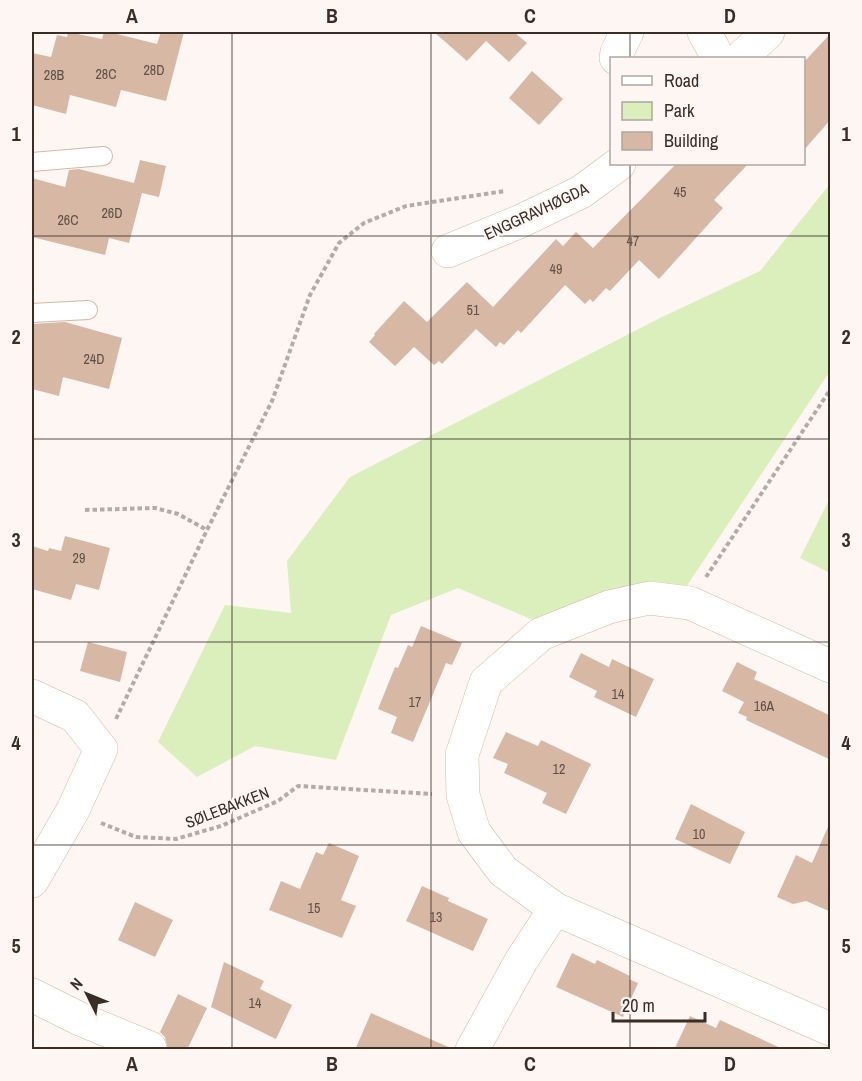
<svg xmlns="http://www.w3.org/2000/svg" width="862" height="1081" viewBox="0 0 862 1081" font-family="'Archivo Narrow',sans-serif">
	<rect width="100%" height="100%" fill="#fdf6f3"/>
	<g fill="#daefbb">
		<path d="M830 184V371L676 602 533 620 458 588 391 615 336 760 255 746 197 777 158 742 225 605 291 613 287 561 350 477 660 318 760 271Z"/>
		<path d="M830 498V573L800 558Z"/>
	</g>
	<g fill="#d7b8a5">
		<path d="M68 32 102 39 104 32H109L157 44 161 32H184L166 101 121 90 116 107 70 95 66 114 32 105V53L51 57 57 35 67 37Z"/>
		<path d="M434 32H514L527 43 509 62 486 41 467 61Z"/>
		<path d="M831 33V119L804 150V62Z"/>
		<path d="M532 71 563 99 539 125 509 98Z"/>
		<path d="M140 160 166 166 159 197 142 193 129 243 109 238 105 255 32 237V178L65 187 69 170 79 169 134 183Z"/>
		<path d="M676 164H748L714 200 723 208 659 279 639 260 610 291 606 288 593 302 590 299 585 304 565 285 521 333 518 330 504 345 500 342 496 347 476 329 442 364 439 361 434 365 414 347 395 366 369 342 375 335 374 334 404 301 427 322 467 282 493 307 556 239 563 246 576 232 593 248Z"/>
		<path d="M65 322 122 338 109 389 63 377 59 396 32 389V324Z"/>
		<path d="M65 536 110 548 99 590 76 584 71 600 32 589V546L48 551 49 548 61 551Z"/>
		<path d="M421 626 462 643 452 665 446 663 413 742 391 733 397 717 378 709 395 667 398 668 408 645 412 647Z"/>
		<path d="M88 642 127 652 120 682 80 671Z"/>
		<path d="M581 653 609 667 612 659 654 679 636 717 594 697 597 691 569 677Z"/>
		<path d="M737 662 757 672 754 679 831 716V760L746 720 747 717 738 713 744 702 722 691Z"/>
		<path d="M506 732 538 746 541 740 591 764 566 814 542 803 547 793 504 773 508 764 493 758Z"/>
		<path d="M691 804 745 832 730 864 675 839Z"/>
		<path d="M831 820V912L806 901 793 904 777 897 796 855 812 863Z"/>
		<path d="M329 843 359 856 341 900 356 906 342 938 269 910 281 881 300 889 316 852 323 855Z"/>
		<path d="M422 886 449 898 448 901 488 919 473 951 406 921Z"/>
		<path d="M135 902 173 920 155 957 118 940Z"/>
		<path d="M572 953 595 964 597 960 630 976 629 979 638 983 623 1017 556 987Z"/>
		<path d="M224 962 264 981 260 989 292 1005 276 1039 211 1007Z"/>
		<path d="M178 994 207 1008 187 1050H168L165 1037 160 1032Z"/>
		<path d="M371 1013 453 1049V1050H355Z"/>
		<path d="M690 1016 716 1028 720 1020 785 1050H674Z"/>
	</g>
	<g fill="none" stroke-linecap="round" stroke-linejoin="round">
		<defs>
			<g id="service">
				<path d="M32 162 103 156"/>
				<path d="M32 313 88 310"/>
			</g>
			<g id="minor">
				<path d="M704 32 714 50 715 58"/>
				<path d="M616 58 617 52 627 32"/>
				<path d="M741 58 768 32"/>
				<path d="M448 251 521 221 581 192 619 164"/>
				<path d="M830 666 690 603 649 598 609 607 541 634 486 682 462 755 463 795 474 832 503 871 555 909 830 1029"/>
				<path d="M32 696 75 716 101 749 73 810 32 881"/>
				<path d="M32 995 80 1019 150 1048"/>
				<path d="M472 1050 521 961 555 909"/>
			</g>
		</defs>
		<use href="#service" stroke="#d7b7a4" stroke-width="20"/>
		<use href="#minor" stroke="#d7b7a4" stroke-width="34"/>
		<g stroke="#b4aba6" stroke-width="4" stroke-dasharray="4.5 3" stroke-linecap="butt">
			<path d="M85 510 155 508 178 514 207 530"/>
			<path d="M706 577 830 390"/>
			<path d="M116 719 207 530 272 401 310 295 339 243 364 223 406 206 505 191"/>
			<path d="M101 823 136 837 176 839 221 826 278 801 298 786 432 794"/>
		</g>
		<use href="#service" stroke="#fff" stroke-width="18"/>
		<use href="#minor" stroke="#fff" stroke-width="33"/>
	</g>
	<path fill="none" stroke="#392d26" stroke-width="1.5" stroke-opacity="0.55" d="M232 32V1050M431 32V1050M630 32V58M630 164V1050M32 236H830M32 439H830M32 642H830M32 845H830"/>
	<g text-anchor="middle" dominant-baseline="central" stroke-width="4.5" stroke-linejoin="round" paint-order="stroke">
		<g font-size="14" fill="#605046">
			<text x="154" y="70">28D</text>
			<text x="106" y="74">28C</text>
			<text x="54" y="75">28B</text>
			<text x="680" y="192">45</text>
			<text x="112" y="213">26D</text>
			<text x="68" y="220">26C</text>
			<text x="633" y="241">47</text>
			<text x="556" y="269">49</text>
			<text x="473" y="310">51</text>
			<text x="94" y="359">24D</text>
			<text x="79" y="558">29</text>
			<text x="618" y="694">14</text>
			<text x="415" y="702">17</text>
			<text x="764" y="706">16A</text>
			<text x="559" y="769">12</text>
			<text x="699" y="834">10</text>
			<text x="314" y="908">15</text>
			<text x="436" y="917">13</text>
			<text x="255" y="1003">14</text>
		</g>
		<g font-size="16" fill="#392d26" stroke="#fdf6f3">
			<text transform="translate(536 211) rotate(-25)">ENGGRAVHØGDA</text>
			<text transform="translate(227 807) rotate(-21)">SØLEBAKKEN</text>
		</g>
	</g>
	<rect width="862" height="1081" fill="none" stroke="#fdf6f3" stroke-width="66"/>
	<rect x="610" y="57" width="195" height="108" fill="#fdf6f3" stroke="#afa6a1" stroke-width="1.5"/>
	<rect x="622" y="76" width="30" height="9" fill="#ffffff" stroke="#afa6a1" stroke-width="1.5"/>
	<text x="664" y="87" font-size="18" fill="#392d26">Road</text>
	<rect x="622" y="102" width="30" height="18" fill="#daefbb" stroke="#afa6a1" stroke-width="1.5"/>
	<text x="664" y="117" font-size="18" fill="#392d26">Park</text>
	<rect x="622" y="132" width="30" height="18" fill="#d7b8a5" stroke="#afa6a1" stroke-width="1.5"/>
	<text x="664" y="147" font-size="18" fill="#392d26">Building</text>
	<g transform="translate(87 994) rotate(313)" stroke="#fdf6f3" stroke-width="4.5" paint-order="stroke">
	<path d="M0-4.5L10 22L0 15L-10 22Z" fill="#392d26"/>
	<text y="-9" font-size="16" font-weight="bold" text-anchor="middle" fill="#392d26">N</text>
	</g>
	<path d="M613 1012v9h92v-9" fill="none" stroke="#392d26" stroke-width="3"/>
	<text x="622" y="1012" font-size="18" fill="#392d26" stroke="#fdf6f3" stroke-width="4.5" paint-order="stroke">20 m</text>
	<rect x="33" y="33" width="796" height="1015" fill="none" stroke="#392d26" stroke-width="2"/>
	<g font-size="20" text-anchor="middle" font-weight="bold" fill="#392d26">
		<text x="132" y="23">A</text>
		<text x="332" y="23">B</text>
		<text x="530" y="23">C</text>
		<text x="730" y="23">D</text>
		<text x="16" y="141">1</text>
		<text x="846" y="141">1</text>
		<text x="16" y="344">2</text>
		<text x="846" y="344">2</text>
		<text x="16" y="547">3</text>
		<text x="846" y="547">3</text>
		<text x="16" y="750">4</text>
		<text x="846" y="750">4</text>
		<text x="16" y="953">5</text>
		<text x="846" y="953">5</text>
		<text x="132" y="1071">A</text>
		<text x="332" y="1071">B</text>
		<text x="530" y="1071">C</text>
		<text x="730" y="1071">D</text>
	</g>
</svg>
